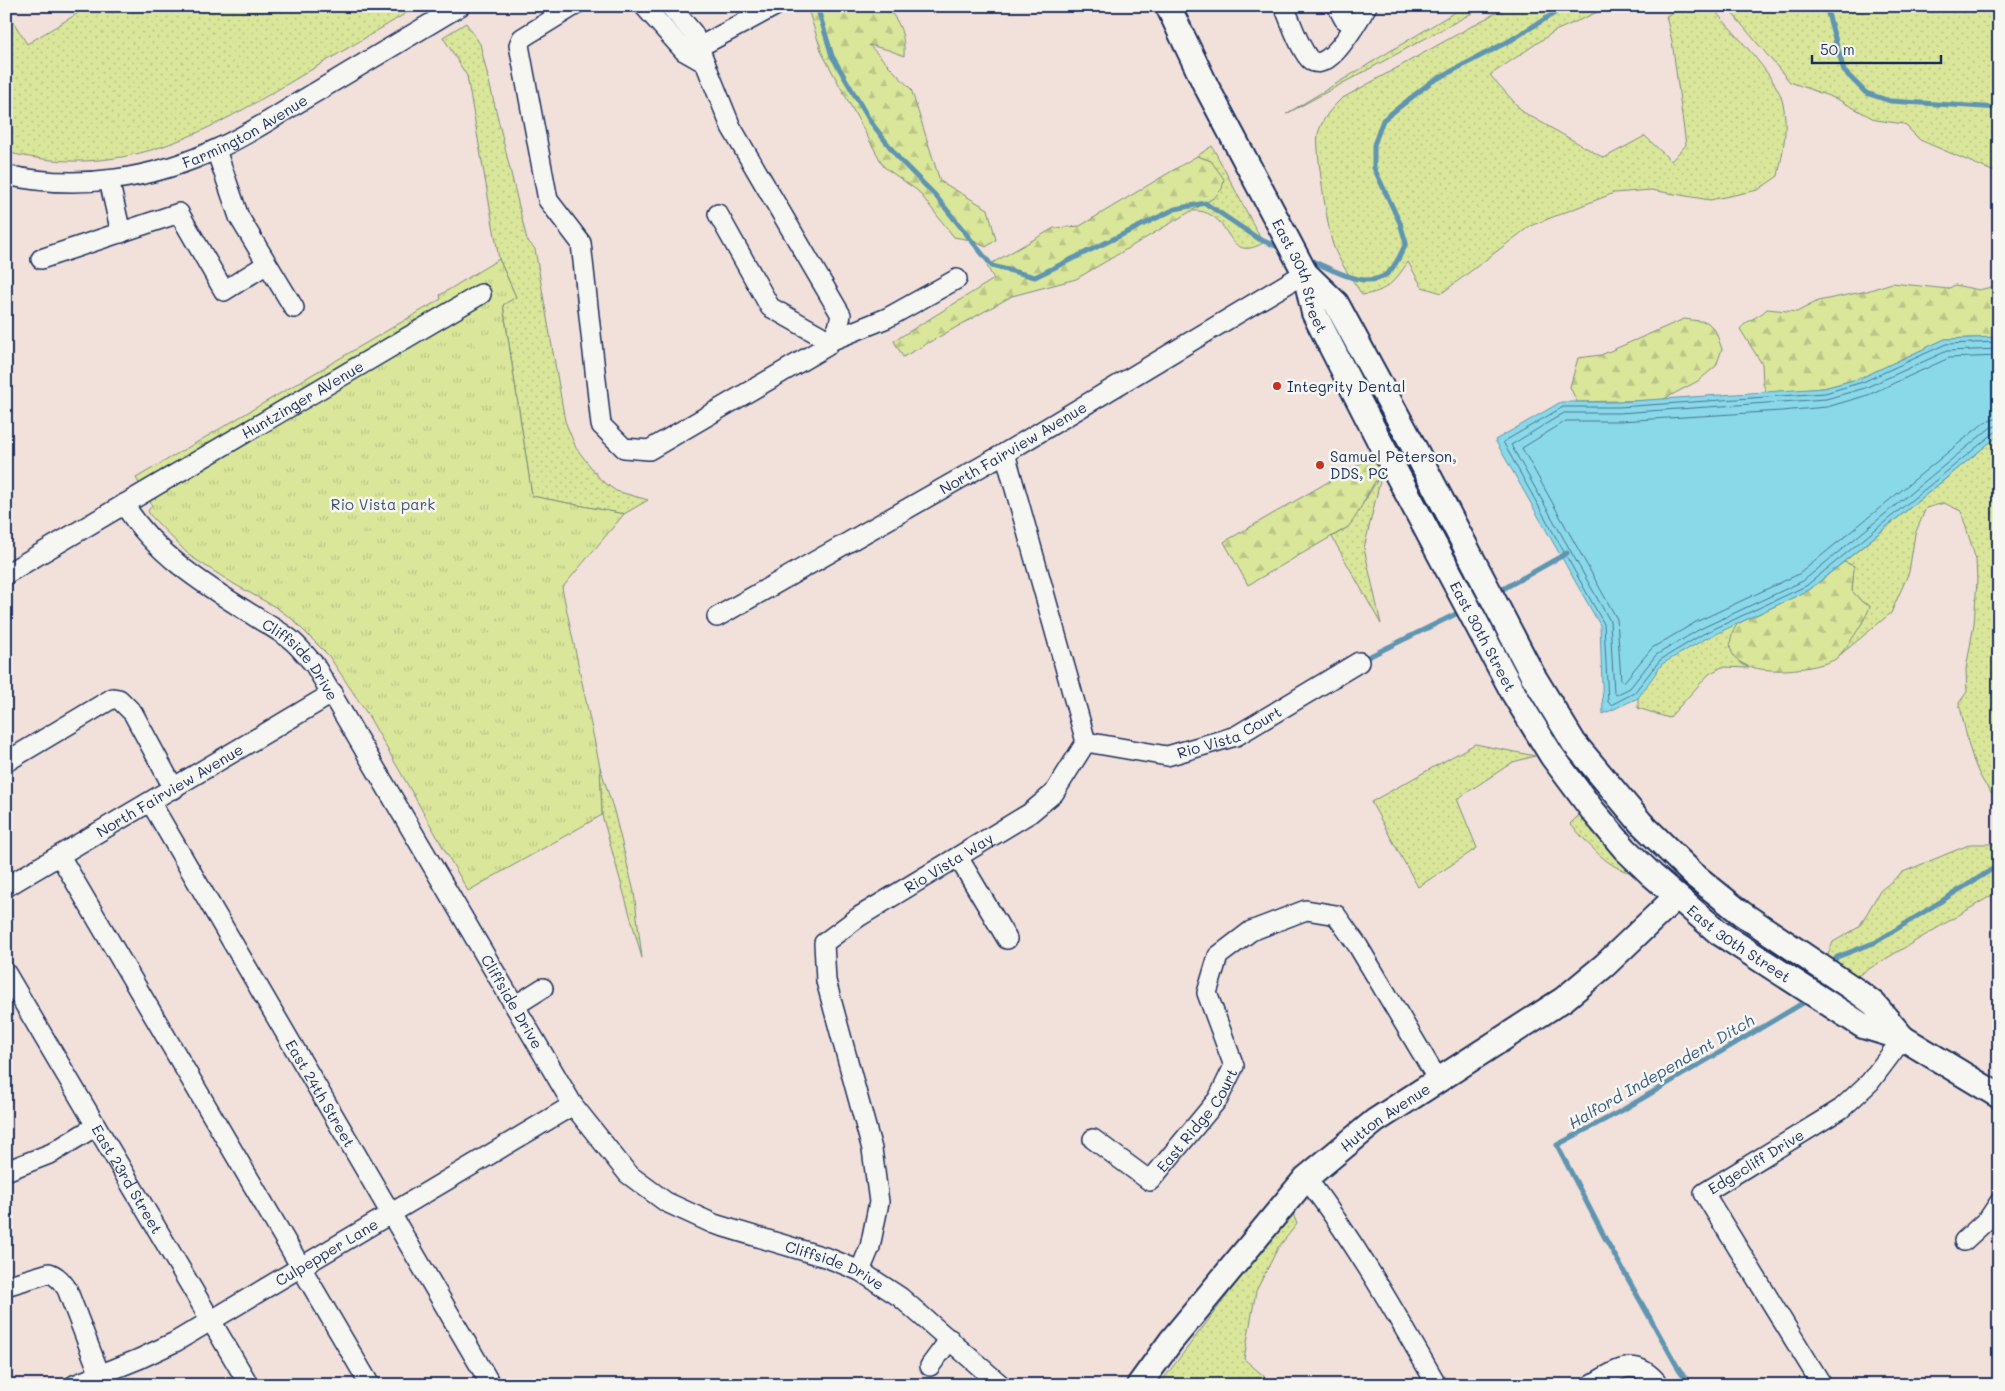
<svg xmlns="http://www.w3.org/2000/svg" width="2005" height="1391" viewBox="0 0 2005 1391" font-family="Mali,sans-serif">
	<defs>
		<pattern id="grass-dots" width="8" height="8" patternUnits="userSpaceOnUse" patternTransform="scale(1.25)"><rect width="8" height="8" fill="#dae79a"/><path d="M2 2h.1M6 6h.1" fill="none" stroke="#bac687" stroke-width="1.8" stroke-linecap="round"/></pattern>
		<pattern id="forest-firs" width="22" height="20" patternUnits="userSpaceOnUse" patternTransform="scale(1.25)"><rect width="22" height="20" fill="#dae79a"/><path d="M5 1l3.5 6h-7zM16 11l3.5 6h-7z" fill="#bac687"/></pattern>
		<pattern id="park-tufts" width="24" height="20" patternUnits="userSpaceOnUse" patternTransform="scale(1.25)"><rect width="24" height="20" fill="#dae79a"/><path d="M3 7l-1-3M5 7V3M7 7l1-3M15 17l-1-3M17 17v-4M19 17l1-3" fill="none" stroke="#bac687"/></pattern>
	</defs>
	<rect width="100%" height="100%" fill="#f2e0da"/>
	<filter id="ink" filterUnits="userSpaceOnUse"><feTurbulence type="fractalNoise" baseFrequency=".02" numOctaves="2"/><feDisplacementMap in="SourceGraphic" scale="10" xChannelSelector="R" yChannelSelector="G"/><feConvolveMatrix kernelMatrix="1 2 1 2 8 2 1 2 1" color-interpolation-filters="sRGB"/></filter>
	<g filter="url(#ink)">
		<g fill="url(#grass-dots)" stroke="#7a8b7c">
			<path d="M90 6H418C377 31 336 55 294 80 200 136 121 181 6 152V10L27 44Z"/>
			<path d="M1465 6H1485L1286 114Z"/>
			<path d="M1508 6H1611L1555 31 1490 75 1523 112 1604 158 1645 136 1671 161 1686 145 1672 41 1666 16 1686 6H1711C1729 28 1776 76 1782 100 1789 125 1783 151 1778 176L1758 190 1710 200 1651 190 1614 193 1530 226 1442 293 1422 287 1408 262C1395 281 1387 292 1362 295 1353 280 1339 262 1333 245 1328 231 1315 146 1318 134 1322 119 1330 110 1341 99Z"/>
			<path d="M1726 6H1999V171H1992L1920 140 1904 124 1876 120 1837 99 1790 82Z"/>
			<path d="M466 23 480 44 527 240 535 249 565 421 576 448 601 480 616 491 648 500 624 514 532 496 503 304 516 297 499 259 467 76 443 37Z"/>
			<path d="M1212 146 1263 243C1222 266 1235 207 1190 211L1215 197 1211 161 1197 156Z"/>
			<path d="M1999 435V801C1971 775 1968 738 1959 703L1967 692 1966 669 1974 624 1977 580 1976 560 1961 511 1944 503 1926 508 1915 534 1909 572 1891 613 1835 659 1853 636 1870 606 1862 602 1852 591 1854 566 1844 562Z"/>
			<path d="M1382 473 1364 548 1381 624 1332 537 1348 527Z"/>
			<path d="M1738 615 1740 663 1749 668 1722 667 1709 674 1669 718 1638 708V698L1657 647Z"/>
			<path d="M1475 744 1535 756 1513 762 1457 799 1477 848 1418 887 1371 802Z"/>
			<path d="M600 767 614 811 634 892 642 958 602 815Z"/>
			<path d="M1582 812 1635 873C1608 871 1588 842 1570 824Z"/>
			<path d="M1971 844H1999V891L1852 979 1825 962 1833 942 1859 927 1880 891 1903 872Z"/>
			<path d="M1293 1214 1297 1224 1278 1248 1256 1291 1244 1359 1274 1385H1159L1260 1252Z"/>
		</g>
		<g fill="url(#forest-firs)" stroke="#7a8b7c">
			<path d="M807 6H865L871 11 885 6C900 20 905 36 904 56L889 50 869 45 911 89 940 181 988 209 996 240 986 247 971 240 954 237 918 191 884 167 822 53Z"/>
			<path d="M1197 156 1211 161 1224 179 1222 189 1215 197 1076 279 1012 296 903 357 894 341 994 279 987 266 1054 228 1080 226Z"/>
			<path d="M1892 283 1948 289 1955 285 1979 290 1999 285 1998 337 1945 339 1861 378 1824 388 1767 393 1763 384 1762 364 1740 329C1748 319 1758 318 1767 309L1797 312 1818 301 1867 291Z"/>
			<path d="M1684 319 1707 322 1715 330 1722 349 1716 366 1698 381 1662 400 1577 402 1570 387 1578 358 1601 355Z"/>
			<path d="M1375 455 1384 472C1369 483 1362 512 1348 527L1248 585 1224 542Z"/>
			<path d="M1844 562 1854 566 1852 591 1862 602 1870 606C1868 616 1843 655 1834 660 1811 671 1722 683 1731 638 1732 633 1735 628 1737 624L1809 590Z"/>
		</g>
		<path fill="url(#park-tufts)" stroke="#7a8b7c" d="M499 259 516 297 503 305 532 496 624 514 562 588 600 767 602 815 468 891 368 715 329 656 292 619 277 608 234 584 190 556 150 515 148 511 152 505 136 478 441 299 440 295Z"/>
		<path fill="#8ad9e8" stroke="#5e95b1" d="M1999 337V435L1809 590 1705 639 1662 664 1638 698 1603 714 1600 625 1495 440 1561 402H1618L1824 388 1861 378 1945 339Z"/>
		<g fill="none" stroke-linecap="round" stroke-linejoin="round">
			<g stroke="#477395" stroke-width="1">
				<path d="M1999 342 1946 344 1863 382 1825 393 1619 407H1563L1503 442 1604 624 1608 702 1611 705 1634 693 1660 660 1703 634 1806 586 1994 433 1999 431"/>
				<path d="M1999 349 1947 351 1865 388 1826 399 1619 413H1564L1511 445 1610 621 1614 693 1616 695 1630 688 1656 655 1700 629 1803 581 1990 428 1999 425"/>
				<path d="M1999 356 1949 358 1868 395 1827 407 1781 411 1620 421H1566L1522 448 1617 619 1621 681 1623 683 1652 648 1696 622 1799 574 1985 422 1999 418"/>
			</g>
			<g stroke="#5e95b1" stroke-width="5">
				<path d="M817 6 832 56 870 121 900 160 935 195 992 266 1035 277 1175 209 1205 203 1259 239 1283 249"/>
				<path d="M1826 6 1844 71 1866 93 1890 101 1999 108"/>
				<path d="M1307 259C1329 267 1366 292 1388 273 1397 265 1401 253 1406 243L1400 223 1374 168V145L1383 120 1431 82 1511 40 1566 6"/>
				<path d="M1496 593 1567 553"/>
				<path d="M1362 660 1462 611"/>
				<path d="M1999 692V709"/>
				<path d="M1831 965 1837 957 1876 942 1999 865"/>
				<path d="M1690 1385 1677 1366 1605 1238 1557 1145 1621 1111 1803 1003 1807 998"/>
			</g>
			<defs>
				<g id="minor">
					<path d="M574 6 522 38 519 45 548 200 581 243 601 425 624 448 649 450 827 346 838 328 841 315 731 127 693 33 670 6"/>
					<path d="M644 6 684 51 705 63"/>
					<path d="M1284 6C1291 22 1297 42 1307 56 1325 83 1359 18 1367 6"/>
					<path d="M1337 6 1344 19 1354 26"/>
					<path d="M699 47 775 6"/>
					<path d="M216 150 239 217 294 308"/>
					<path id="s1" d="M6 175C79 191 155 179 221 147 254 132 285 110 316 92 364 63 412 35 460 6"/>
					<path d="M109 180 121 233"/>
					<path d="M718 214 770 307 830 341 887 318 957 279"/>
					<path d="M41 259 179 213 224 291 267 264"/>
					<path id="s2" d="M124 504C154 553 203 584 251 614 263 622 278 630 290 639 299 646 306 656 314 664L573 1105 628 1174 666 1202 714 1224 828 1258 860 1271 900 1297 1001 1385"/>
					<path id="s3" d="M6 574 481 294"/>
					<path id="s4" d="M717 617 1005 453 1305 273"/>
					<path id="s5" d="M1086 742 1167 756 1236 736 1359 662"/>
					<path d="M6 762 113 698 119 699 133 713 174 789"/>
					<path id="s6" d="M151 803 491 1385"/>
					<path d="M60 856 370 1385"/>
					<path d="M958 857 1007 939"/>
					<path id="s7" d="M6 887 333 693"/>
					<path id="s8" d="M6 973 249 1385"/>
					<path d="M516 1005 543 988"/>
					<path id="s9" d="M1093 1139 1150 1181 1218 1099 1234 1066 1207 993 1218 956 1251 931 1306 910 1336 915 1358 946 1438 1080"/>
					<path d="M6 1171 52 1153 96 1126"/>
					<path d="M1306 1178C1356 1243 1396 1314 1437 1385"/>
					<path d="M1964 1241 1989 1218 1999 1203"/>
					<path id="s10" d="M860 1271 870 1247 879 1202 872 1149 826 981 824 943 860 916 1030 813 1054 793 1086 742 1005 453"/>
					<path d="M6 1286 49 1273C58 1276 62 1282 67 1289L100 1375"/>
					<path d="M930 1366 950 1339"/>
					<path id="s11" d="M74 1385 139 1359 175 1342 573 1105"/>
					<path d="M1591 1385C1618 1369 1636 1355 1659 1385"/>
					<path id="s12" d="M1822 1385 1704 1193 1841 1109 1870 1082 1903 1038"/>
				</g>
				<g id="major">
					<path id="s13" d="M1168 6 1206 86 1305 273 1314 313 1382 446 1514 694 1552 756 1593 811 1625 849 1652 875 1718 932 1863 1026 1903 1038 1999 1096"/>
					<path d="M1305 273 1336 303 1407 434 1532 674 1574 743 1641 823 1694 875 1741 913 1858 992 1874 1004 1903 1038"/>
					<path id="s14" d="M1139 1385 1171 1341 1306 1178 1375 1121 1564 999 1605 965 1676 897"/>
				</g>
			</defs>
			<use href="#minor" stroke="#1b2f5e" stroke-width="22"/>
			<use href="#major" stroke="#1b2f5e" stroke-width="28"/>
			<use href="#minor" stroke="#f6f6f2" stroke-width="19"/>
			<use href="#major" stroke="#f6f6f2" stroke-width="24"/>
		</g>
	</g>
	<g fill="#c8321e" stroke="#f6f6f2" stroke-width="2">
		<circle cx="1277" cy="386" r="5"/>
		<circle cx="1320" cy="465" r="5"/>
	</g>
	<g text-anchor="middle" dominant-baseline="central" stroke-width="5" stroke-linejoin="round" paint-order="stroke">
		<g font-size="15" fill="#1b2f5e" stroke="#f6f6f2">
			<text stroke="none"><textPath href="#s1" startOffset="249">Farmington Avenue</textPath></text>
			<text stroke="none"><textPath href="#s13" startOffset="301">East 30th Street</textPath></text>
			<text stroke="none"><textPath href="#s3" startOffset="344">Huntzinger AVenue</textPath></text>
			<text stroke="none"><textPath href="#s4" startOffset="341">North Fairview Avenue</textPath></text>
			<text stroke="none"><textPath href="#s13" startOffset="706">East 30th Street</textPath></text>
			<text stroke="none"><textPath href="#s2" startOffset="238">Cliffside Drive</textPath></text>
			<text stroke="none"><textPath href="#s5" startOffset="149">Rio Vista Court</textPath></text>
			<text stroke="none"><textPath href="#s7" startOffset="190">North Fairview Avenue</textPath></text>
			<text stroke="none"><textPath href="#s10" startOffset="486">Rio Vista Way</textPath></text>
			<text stroke="none"><textPath href="#s13" startOffset="1111">East 30th Street</textPath></text>
			<text stroke="none"><textPath href="#s2" startOffset="642">Cliffside Drive</textPath></text>
			<text stroke="none"><textPath href="#s6" startOffset="336">East 24th Street</textPath></text>
			<text stroke="none"><textPath href="#s14" startOffset="366">Hutton Avenue</textPath></text>
			<text stroke="none"><textPath href="#s9" startOffset="148">East Ridge Court</textPath></text>
			<text stroke="none"><textPath href="#s12" startOffset="286">Edgecliff Drive</textPath></text>
			<text stroke="none"><textPath href="#s8" startOffset="239">East 23rd Street</textPath></text>
			<text stroke="none"><textPath href="#s11" startOffset="286">Culpepper Lane</textPath></text>
			<text stroke="none"><textPath href="#s2" startOffset="1078">Cliffside Drive</textPath></text>
		</g>
		<g font-size="15" fill="#1b2f5e" stroke="#f6f6f2" text-anchor="start">
			<text x="1287" y="386">Integrity Dental</text>
			<text x="1330" y="456">Samuel Peterson,<tspan x="1330" dy="17">DDS, PC</tspan></text>
		</g>
		<g font-size="15" fill="#41546a" stroke="#f6f6f2">
			<text x="383" y="504">Rio Vista park</text>
		</g>
		<g font-size="16" font-style="italic" fill="#375a80" stroke="#f6f6f2">
			<text transform="translate(1661 1071) rotate(-30)">Halford Independent Ditch</text>
		</g>
	</g>
	<rect width="2005" height="1391" fill="none" stroke="#f6f6f2" stroke-width="25"/>
	<rect x="12" y="12" width="1980" height="1366" fill="none" stroke="#1b2f5e" stroke-width="2" filter="url(#ink)"/>
	<path d="M1812 55v8h129v-8" fill="none" stroke="#1b2f5e" stroke-width="2.5"/>
	<text x="1820" y="55" font-size="15" fill="#1b2f5e" stroke="#f6f6f2" stroke-width="4" paint-order="stroke">50 m</text>
</svg>
